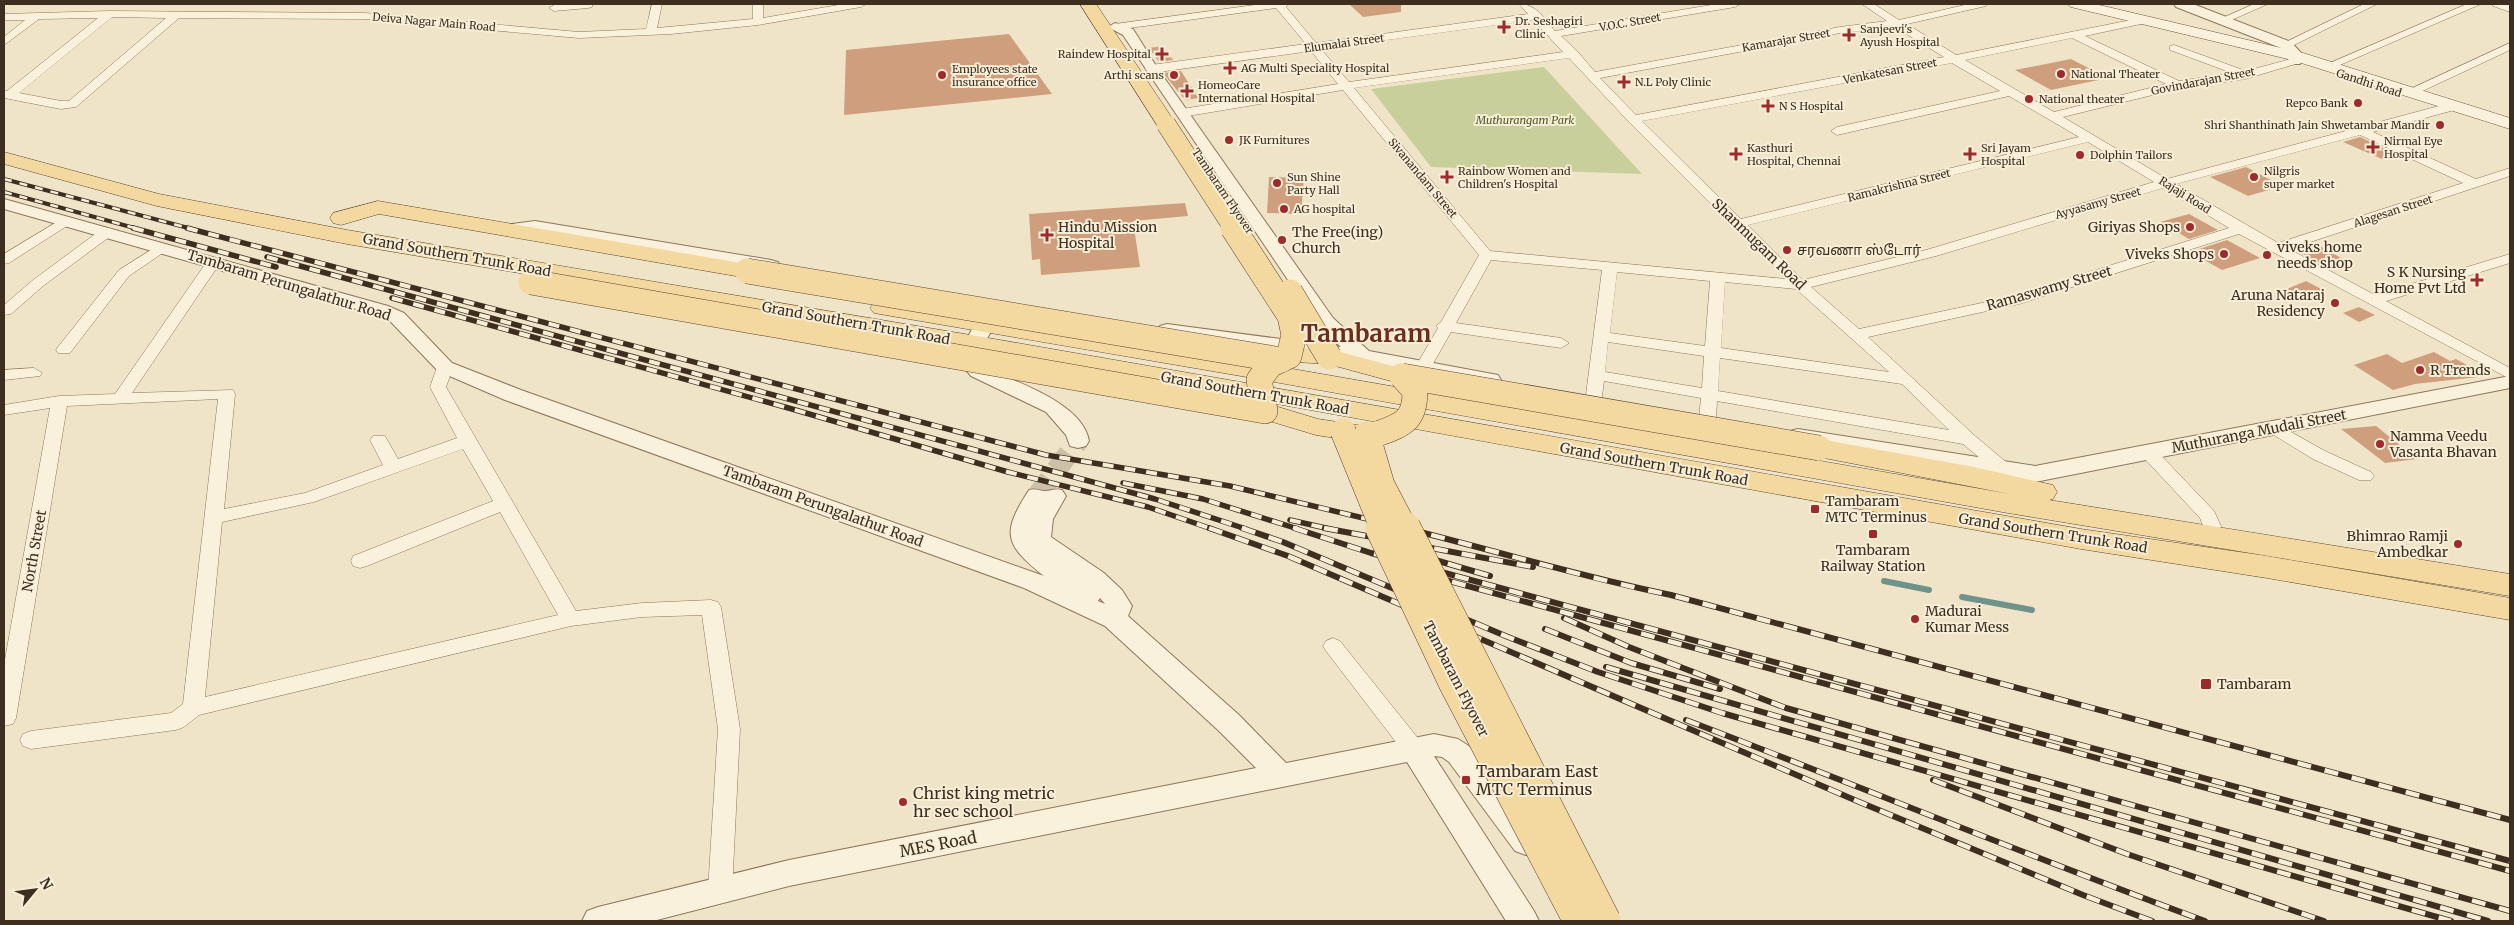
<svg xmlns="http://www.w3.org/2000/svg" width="2514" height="925" viewBox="0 0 2514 925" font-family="Merriweather,'Noto Sans Tamil',serif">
	<rect width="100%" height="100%" fill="#f0e4c8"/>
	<path fill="#c9cf9b" d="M1544 67 1642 174 1431 167 1371 89Z"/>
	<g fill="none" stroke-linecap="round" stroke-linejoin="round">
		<g stroke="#6f938a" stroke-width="6">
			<path d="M1884 581 1929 590"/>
			<path d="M1962 597 2032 610"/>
		</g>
	</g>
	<g fill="#cf9f7d">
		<path d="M1349 4H1401V12L1363 17Z"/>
		<path d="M1009 34 1052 94 844 115 846 50Z"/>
		<path d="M1163 46 1173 60 1159 62 1149 48Z"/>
		<path d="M2071 59 2108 78 2051 90 2015 70Z"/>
		<path d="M1181 71 1188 82 1199 98 1185 100 1163 73Z"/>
		<path d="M2360 137 2398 155 2382 159 2343 142Z"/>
		<path d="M2246 167 2282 186 2248 196 2210 177Z"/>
		<path d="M1269 177 1304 178 1301 214 1267 213Z"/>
		<path d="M1185 203 1188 216 1133 221 1140 267 1041 275 1040 259 1032 260 1029 214Z"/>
		<path d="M2189 214 2218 230 2189 239 2160 222Z"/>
		<path d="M2227 240 2260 258 2222 270 2190 252Z"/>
		<path d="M2314 243 2343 259 2323 265 2294 249Z"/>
		<path d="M2306 281 2325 291 2305 298 2287 289Z"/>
		<path d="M2359 307 2375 315 2359 322 2343 313Z"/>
		<path d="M2434 352 2450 361 2456 359 2487 376 2415 384 2393 390 2354 365 2387 354 2402 363Z"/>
		<path d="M2376 426 2417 459 2385 463 2341 429Z"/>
	</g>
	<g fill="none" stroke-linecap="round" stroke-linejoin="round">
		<path stroke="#ccc0a6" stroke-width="21" stroke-dasharray="21 11" stroke-linecap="butt" d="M1037 496 1078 441"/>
		<defs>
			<g id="minor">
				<path d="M592 4V7L588 8 554 11 549 8 554 5Z"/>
				<path d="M652 4H662L657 28 753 19V4H763V18L844 4H866L861 7 758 25 671 34 579 38 365 19 179 18 76 107 61 109 4 98V90L7 91 98 18 39 19 4 45V37L25 20H4V14L109 11 365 13 579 32 646 29ZM112 17 166 18 69 101H61L19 93Z"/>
				<path d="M1262 4H1289L1286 7 1316 43 1528 14 1519 4C1537 4 1544 19 1555 31L1717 4H1740L1735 7 1561 36 1578 52 1595 72 1840 27 1887 21 1862 4H1874L1899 20 1969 4H1987L1986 6 1907 24 1956 55 2146 17 2151 20 2150 22 2085 36 2179 81 2232 73 2170 50V46L2174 45 2246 71 2295 58 2299 59V63L2245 79 2177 89 2063 117 2167 179 2450 103H2458L2460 106 2458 109 2373 132 2476 179 2510 168V176L2289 249 2375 295 2510 254V263L2386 301 2510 368V379L2239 234 2019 304 1868 337 1974 435 2012 467 2015 471 2012 475H2000L1963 444 1717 401 1715 439 1712 443H1700L1697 439 1701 398 1604 381 1599 418 1597 422H1585L1583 418 1602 270 1491 260 1456 323 1561 338 1569 343 1561 348 1451 332 1430 369H1418L1416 366 1438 328 1436 326 1441 322 1479 255 1343 90 1182 117 1176 113 1182 109 1338 84 1311 51 1151 73 1145 69 1151 65 1306 44 1276 8 1115 30 1109 27 1115 24ZM1533 20 1563 52 1349 82 1321 49ZM1895 27 1944 57 1636 115 1600 78 1840 33ZM2072 38 2166 84 2054 112 1965 60ZM1569 58 1629 122 1786 279 1490 251 1354 88ZM1952 63 2000 91 1837 127 1831 131 1837 135 2009 96 2079 137 1741 219 1642 121ZM2360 135 2463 183 2278 243 2176 184ZM2088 142 2154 182 1926 250 1803 280 1748 225ZM2163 188 2229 228 2010 297 1859 329 1811 287 1936 256ZM1617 272 1710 281 1705 346 1610 333ZM1725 282 1796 289 1889 372 1721 348ZM1608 342 1704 356 1702 388 1605 372ZM1720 358 1902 384 1949 430 1718 391Z"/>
				<path d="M2254 4H2268L2227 22 2223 23 2218 20Z"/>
				<path d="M2364 4H2377L2290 47H2282L2280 45Z"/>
				<path d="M2467 4H2481L2333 68 2329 69 2323 66Z"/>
				<path d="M2492 4 2510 5V12L2493 6Z"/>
				<path d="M2510 43V50L2414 95 2410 96 2404 92Z"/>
				<path d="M65 217 70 218 72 221 70 224 9 263 4 264V254Z"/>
				<path d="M107 228 112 229 114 232 112 235 43 286 11 314 4 315V305L33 280 102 229Z"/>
				<path d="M162 243 169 247 167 250 129 276 70 353H58L56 350 58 347 119 270Z"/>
				<path d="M213 259 220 263 132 393 233 390 235 394 224 509 305 493 383 465 370 440 373 436H385L398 459 457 438 430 387 437 367 445 362 453 367 446 387 576 611 642 603 711 600 718 602 721 607 740 729 732 891 728 899 720 902 712 899 708 891 718 729 702 615 642 617 571 626 199 715 184 727 176 730 31 749 23 746 20 740 23 734 31 731 171 713 183 704 218 399 67 406 16 718 13 724 4 726V665L50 408 4 415V405L59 396 115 394 208 260ZM463 449 493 501 353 556 351 561 353 566 360 568 367 566 500 512 558 615 205 697 222 522 314 502Z"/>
				<path d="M34 368 42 373 40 376 4 380V370Z"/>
				<path d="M2275 423 2325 451 2371 472 2374 476 2371 480H2359L2313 459 2269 432 2267 428 2269 424Z"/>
				<path d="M2149 447 2155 449 2214 511 2221 526 2219 531 2212 532 2205 531 2200 518 2143 457 2140 453 2143 449Z"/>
				<path d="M1333 638 1340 641 1421 742 1424 748 1421 754 1413 757 1405 754 1326 651 1323 646 1326 641Z"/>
			</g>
			<g id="tertiary">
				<path d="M2174 4H2193L2291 42 2304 56 2300 64H2290L2288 61 2289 57 2281 48 2176 7Z"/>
				<path d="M1115 23 1133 29 1158 69 1333 318 1369 351 1498 375 1501 380 1498 385 1491 386 1370 364 1160 334 1157 330 1160 326 1167 324 1341 347 1319 326 1123 35 1108 27Z"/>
				<path d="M4 199 388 306 404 313 452 363 521 390 1044 576C1003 544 1002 532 1029 490 1036 488 1039 491 1045 491 1052 491 1055 488 1062 490L1066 496 1053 519 1051 537 1104 573 1122 590 1132 606 1128 616 1239 715 1286 763 1434 734 1458 739 1469 746 1537 833 1541 842 1537 851 1526 855 1515 851 1449 762 1442 757 1434 756 1534 911 1539 921H1506L1407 762 789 886 653 921H582L587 911 598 907 789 860 1256 768 1219 731 1105 626 1024 588 505 400 438 371 390 321 374 314 4 209ZM1100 598 1105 604 1098 601Z"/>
				<path d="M535 221 771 260 778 262 780 266 778 270 771 272 535 231 510 234 504 233 501 229 504 225Z"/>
				<path d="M985 318 992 320 995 324 977 357 985 368C1016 382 1083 403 1089 441L1086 446 1078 448 1070 446 1066 435 1046 412 971 376 956 358 975 324 978 320Z"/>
				<path d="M2510 376V388L2035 482 1798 443 1790 441 1787 436 1790 431 1798 429 2035 466Z"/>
			</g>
			<path id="secondary" d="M2068 4H2095L2303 53 2510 118V129L2292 60 2071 7Z"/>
			<g id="primary">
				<path d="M1080 4H1096L1176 124 1173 128H1159Z"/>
				<path d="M4 152 159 194 347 230 1000 340 2081 529 2267 556 2510 598V620L2267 578 2081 549 1000 354 347 244 157 206 4 164Z"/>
				<path d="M378 201 747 264 755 266 759 271 755 276 747 278 379 214 341 225 333 223 330 218 333 213Z"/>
				<path d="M882 301 1241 360 2010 494 1819 457 1809 454 1805 448 1809 442 1819 439 1974 467 2053 485 2057 492 2053 499 2049 500 2510 574V596L2008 513 1241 376 874 313 870 308 874 303Z"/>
				<path d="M1289 348 1329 349 1411 371 1415 376 1411 381 1402 384 1328 364 1280 361 1276 356 1280 351Z"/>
				<path d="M1265 403 1318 419 1376 428 1380 434 1376 440 1367 443 1316 435 1256 417 1252 411 1256 405Z"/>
			</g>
		</defs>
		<use href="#minor" stroke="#8d765c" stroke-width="1"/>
		<use href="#tertiary" stroke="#8d765c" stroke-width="2"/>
		<use href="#secondary" stroke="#6f573f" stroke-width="1"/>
		<use href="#primary" stroke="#5b4430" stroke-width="1"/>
		<use href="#minor" fill="#faf1dc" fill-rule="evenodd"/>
		<use href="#tertiary" fill="#faf1dc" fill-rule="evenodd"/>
		<use href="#secondary" fill="#faf1dc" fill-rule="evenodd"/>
		<use href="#primary" fill="#f3d9a0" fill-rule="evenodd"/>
		<defs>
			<g id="rail-far2">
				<path d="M4 179 192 229"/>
				<path d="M4 192 138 229"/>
			</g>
			<g id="rail-far1">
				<path d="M133 228 276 267"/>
				<path d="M187 228 1046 455 1230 486 1409 529"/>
				<path d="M267 257 1155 499 1246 529"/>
				<path d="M392 298 792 409 1008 472 1148 507 1212 529"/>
				<path d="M1123 483 1203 499 1298 529"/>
				<path d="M1290 520 1330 529"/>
			</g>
			<g id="rail">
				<path d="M1209 528 1288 556 1857 801 2083 895 2152 921"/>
				<path d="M1242 528 1283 542 1508 637 1598 672 1722 713 2451 921"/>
				<path d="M1294 528 1371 553 2510 861"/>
				<path d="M1324 528 1533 567"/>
				<path d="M1404 528C1493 550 1581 577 1671 595L2510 820"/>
				<path d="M1394 548 1490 576"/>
				<path d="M1398 567 2510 871"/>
				<path d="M1564 618 1629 647 1786 708 2510 911"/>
				<path d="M1545 629 1631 663 1720 689"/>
				<path d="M1606 667 2488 921"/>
				<path d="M1686 720C1859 786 2031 857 2205 921"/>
				<path d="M1933 780 2127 854 2324 921"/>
			</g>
		</defs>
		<use href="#rail-far2" stroke="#3d2e20" stroke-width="4"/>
		<use href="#rail-far1" stroke="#3d2e20" stroke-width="5.5"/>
		<use href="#rail" stroke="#3d2e20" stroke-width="6"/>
		<use href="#rail-far2" stroke="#f7eed8" stroke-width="2.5" stroke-dasharray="8" stroke-linecap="butt"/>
		<use href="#rail-far1" stroke="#f7eed8" stroke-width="4" stroke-dasharray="11" stroke-linecap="butt"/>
		<use href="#rail" stroke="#f7eed8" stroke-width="4.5" stroke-dasharray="14" stroke-linecap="butt"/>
		<defs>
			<path id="primary-bridge-far2" d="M1166 124 1234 229"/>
			<g id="primary-bridge-far1">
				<path d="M747 271 1281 360"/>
				<path d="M531 282 1265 411 1259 380 1270 365 1289 356 1294 335 1290 316 1233 228"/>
				<path d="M1290 292 1329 357"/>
				<path d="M1402 376 1819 448"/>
				<path d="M1343 431 1383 529"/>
				<path d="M1380 433C1405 424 1415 419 1415 391L1402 376"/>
				<path d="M1367 434 1382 485 1405 529"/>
			</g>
			<g id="primary-bridge">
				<path d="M1382 528 1454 680 1580 921"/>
				<path d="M1404 528 1604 921"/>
			</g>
		</defs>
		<use href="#primary-bridge-far2" stroke="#5b4430" stroke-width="20" stroke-linecap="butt"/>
		<use href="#primary-bridge-far1" stroke="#5b4430" stroke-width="26" stroke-linecap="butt"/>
		<use href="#primary-bridge" stroke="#5b4430" stroke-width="34" stroke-linecap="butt"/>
		<use href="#primary-bridge-far2" stroke="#f3d9a0" stroke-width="19"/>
		<use href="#primary-bridge-far1" stroke="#f3d9a0" stroke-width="25"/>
		<use href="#primary-bridge" stroke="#f3d9a0" stroke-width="33"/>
	</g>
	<g fill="#9e2a2b" stroke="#f7eed8" stroke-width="2">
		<path d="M1501.5 19.5h5v5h5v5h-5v5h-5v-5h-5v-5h5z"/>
		<path d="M1846.5 27.5h5v5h5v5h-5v5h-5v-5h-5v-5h5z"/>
		<path d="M1159.5 46.5h5v5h5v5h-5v5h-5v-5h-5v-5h5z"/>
		<path d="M1227.5 60.5h5v5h5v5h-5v5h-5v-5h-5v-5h5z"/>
		<circle cx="2061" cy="74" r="5"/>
		<circle cx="942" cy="75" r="5"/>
		<circle cx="1174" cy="75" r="5"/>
		<path d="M1621.5 74.5h5v5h5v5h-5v5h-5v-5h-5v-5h5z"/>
		<path d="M1184.5 83.5h5v5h5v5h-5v5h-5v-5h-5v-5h5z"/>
		<circle cx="2029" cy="99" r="5"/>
		<circle cx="2358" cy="103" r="5"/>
		<path d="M1765.5 98.5h5v5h5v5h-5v5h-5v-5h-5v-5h5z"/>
		<circle cx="2440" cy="125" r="5"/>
		<circle cx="1229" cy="140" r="5"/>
		<path d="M2370.5 139.5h5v5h5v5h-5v5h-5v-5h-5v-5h5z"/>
		<path d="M1733.5 146.5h5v5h5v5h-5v5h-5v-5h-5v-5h5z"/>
		<path d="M1967.5 146.5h5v5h5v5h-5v5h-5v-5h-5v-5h5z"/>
		<circle cx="2080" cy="155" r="5"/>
		<path d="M1444.5 169.5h5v5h5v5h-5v5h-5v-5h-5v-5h5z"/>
		<circle cx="2254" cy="177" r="5"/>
		<circle cx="1277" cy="183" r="5"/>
		<circle cx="1284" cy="209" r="5"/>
		<circle cx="2190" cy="227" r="5"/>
		<path d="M1044.5 227.5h5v5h5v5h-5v5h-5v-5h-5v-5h5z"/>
		<circle cx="1282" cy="240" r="5"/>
		<circle cx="1787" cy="250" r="5"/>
		<circle cx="2224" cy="254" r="5"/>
		<circle cx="2267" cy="255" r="5"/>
		<path d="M2474.5 272.5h5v5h5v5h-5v5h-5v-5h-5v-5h5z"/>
		<circle cx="2335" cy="303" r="5"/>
		<circle cx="2420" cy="370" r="5"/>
		<circle cx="2380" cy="444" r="5"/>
		<rect x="1810" y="504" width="10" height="10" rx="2.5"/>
		<rect x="1868" y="529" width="10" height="10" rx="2.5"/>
		<circle cx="2458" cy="544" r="5"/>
		<circle cx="1915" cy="619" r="5"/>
		<rect x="2200" y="678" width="12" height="12" rx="2.5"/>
		<rect x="1461" y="775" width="10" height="10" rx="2.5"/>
		<circle cx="903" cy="802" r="5"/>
	</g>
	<g text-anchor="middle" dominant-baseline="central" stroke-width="4" stroke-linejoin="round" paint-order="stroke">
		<g font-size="11" fill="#3d2e20" stroke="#f7eed8" text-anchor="start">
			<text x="1515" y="21">Dr. Seshagiri<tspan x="1515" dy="13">Clinic</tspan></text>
			<text x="1860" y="29">Sanjeevi's<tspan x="1860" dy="13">Ayush Hospital</tspan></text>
			<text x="1151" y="54" text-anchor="end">Raindew Hospital</text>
			<text x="1241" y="68">AG Multi Speciality Hospital</text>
			<text x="952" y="69">Employees state<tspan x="952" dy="13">insurance office</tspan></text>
			<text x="2071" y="74">National Theater</text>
			<text x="1164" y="75" text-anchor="end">Arthi scans</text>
			<text x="1635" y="82">N.L Poly Clinic</text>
			<text x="1198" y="85">HomeoCare<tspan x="1198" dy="13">International Hospital</tspan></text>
			<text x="2039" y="99">National theater</text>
			<text x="2348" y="103" text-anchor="end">Repco Bank</text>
			<text x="1779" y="106">N S Hospital</text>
			<text x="2430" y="125" text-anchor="end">Shri Shanthinath Jain Shwetambar Mandir</text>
			<text x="1239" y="140">JK Furnitures</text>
			<text x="2384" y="141">Nirmal Eye<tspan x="2384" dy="13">Hospital</tspan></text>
			<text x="1747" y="148">Kasthuri<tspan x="1747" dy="13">Hospital, Chennai</tspan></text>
			<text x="1981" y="148">Sri Jayam<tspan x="1981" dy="13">Hospital</tspan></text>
			<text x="2090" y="155">Dolphin Tailors</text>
			<text x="1458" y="171">Rainbow Women and<tspan x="1458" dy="13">Children's Hospital</tspan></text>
			<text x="2264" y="171">Nilgris<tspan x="2264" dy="13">super market</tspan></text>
			<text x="1287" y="177">Sun Shine<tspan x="1287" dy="13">Party Hall</tspan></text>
			<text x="1294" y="209">AG hospital</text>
		</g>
		<g font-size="11" fill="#3d2e20" stroke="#f7eed8">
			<text transform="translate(434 22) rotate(5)">Deiva Nagar Main Road</text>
			<text transform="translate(1630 22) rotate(-10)">V.O.C. Street</text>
			<text transform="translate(1786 40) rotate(-10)">Kamarajar Street</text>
			<text transform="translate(1344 43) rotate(-8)">Elumalai Street</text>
			<text transform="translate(1890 71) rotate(-11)">Venkatesan Street</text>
			<text transform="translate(2203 81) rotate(-11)">Govindarajan Street</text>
			<text transform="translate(2369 83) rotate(18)">Gandhi Road</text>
			<text transform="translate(1423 178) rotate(50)">Sivanandam Street</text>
			<text transform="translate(1899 185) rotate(-14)">Ramakrishna Street</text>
			<text transform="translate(1223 191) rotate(56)">Tambaram Flyover</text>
			<text transform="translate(2185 195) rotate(32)">Rajaji Road</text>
			<text transform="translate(2098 203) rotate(-16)">Ayyasamy Street</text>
			<text transform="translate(2393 211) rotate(-18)">Alagesan Street</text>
		</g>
		<g font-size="11" font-style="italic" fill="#4d5a26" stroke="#f7eed8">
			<text x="1525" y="120">Muthurangam Park</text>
		</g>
		<g font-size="14" fill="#3d2e20" stroke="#f7eed8" text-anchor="start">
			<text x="1058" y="227">Hindu Mission<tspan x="1058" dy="16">Hospital</tspan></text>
			<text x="2180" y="227" text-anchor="end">Giriyas Shops</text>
			<text x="1292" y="232">The Free(ing)<tspan x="1292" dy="16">Church</tspan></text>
			<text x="2277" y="247">viveks home<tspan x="2277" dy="16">needs shop</tspan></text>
			<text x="1797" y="250">சரவணா ஸ்டோர்</text>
			<text x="2214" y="254" text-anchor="end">Viveks Shops</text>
			<text x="2466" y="272" text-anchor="end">S K Nursing<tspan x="2466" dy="16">Home Pvt Ltd</tspan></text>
			<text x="2325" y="295" text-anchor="end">Aruna Nataraj<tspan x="2325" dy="16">Residency</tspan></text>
			<text x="2430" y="370">R Trends</text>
			<text x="2390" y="436">Namma Veedu<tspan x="2390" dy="16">Vasanta Bhavan</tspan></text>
			<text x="1825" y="501">Tambaram<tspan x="1825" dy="16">MTC Terminus</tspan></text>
			<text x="2448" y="536" text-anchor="end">Bhimrao Ramji<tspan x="2448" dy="16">Ambedkar</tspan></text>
			<text x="1873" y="550" text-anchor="middle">Tambaram<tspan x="1873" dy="16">Railway Station</tspan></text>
			<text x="1925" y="611">Madurai<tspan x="1925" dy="16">Kumar Mess</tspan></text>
			<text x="2217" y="684">Tambaram</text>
		</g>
		<g font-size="14" fill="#3d2e20" stroke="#f7eed8">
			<text transform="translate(1759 244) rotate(44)">Shanmugam Road</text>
			<text transform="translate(457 255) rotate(10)">Grand Southern Trunk Road</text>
			<text transform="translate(289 285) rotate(17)">Tambaram Perungalathur Road</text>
			<text transform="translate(2049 288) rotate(-16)">Ramaswamy Street</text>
			<text transform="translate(856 323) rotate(10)">Grand Southern Trunk Road</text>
			<text transform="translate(1255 393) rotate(10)">Grand Southern Trunk Road</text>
			<text transform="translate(2259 431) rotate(-11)">Muthuranga Mudali Street</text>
			<text transform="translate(1654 464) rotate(10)">Grand Southern Trunk Road</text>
			<text transform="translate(823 506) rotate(20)">Tambaram Perungalathur Road</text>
			<text transform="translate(2053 533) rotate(9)">Grand Southern Trunk Road</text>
			<text transform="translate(34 551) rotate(-80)">North Street</text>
			<text transform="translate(1456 679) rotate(63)">Tambaram Flyover</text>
		</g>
		<g font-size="16" fill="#3d2e20" stroke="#f7eed8" text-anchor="start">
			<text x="1476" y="771">Tambaram East<tspan x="1476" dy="18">MTC Terminus</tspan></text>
			<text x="913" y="793">Christ king metric<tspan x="913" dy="18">hr sec school</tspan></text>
		</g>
		<g font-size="16" fill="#3d2e20" stroke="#f7eed8">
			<text transform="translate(938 844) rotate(-11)">MES Road</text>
		</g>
		<g font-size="24" font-weight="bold" fill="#6b2e1e" stroke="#f7eed8">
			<text x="1366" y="333">Tambaram</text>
		</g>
	</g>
	<rect width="2514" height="925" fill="none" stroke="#3d2e20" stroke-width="10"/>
	<g transform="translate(35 890) rotate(61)" stroke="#f7eed8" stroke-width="4" paint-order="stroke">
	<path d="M0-4L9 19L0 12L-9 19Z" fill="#3d2e20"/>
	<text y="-8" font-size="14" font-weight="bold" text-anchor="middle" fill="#3d2e20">N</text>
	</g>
</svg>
